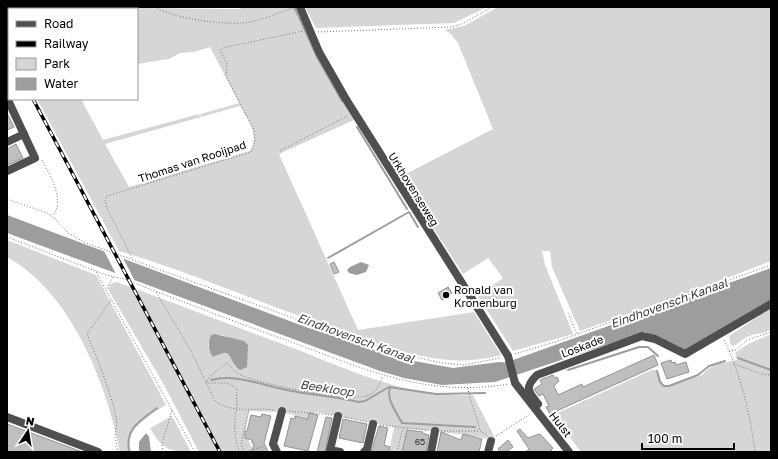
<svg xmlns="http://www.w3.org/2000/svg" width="778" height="459" viewBox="0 0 778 459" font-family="'Golos Text',sans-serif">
	<rect width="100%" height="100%" fill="#fff"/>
	<g fill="#d6d6d6" fill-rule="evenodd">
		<path d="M30 7 238 9 246 7H296L335 88 354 120 279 154 358 330 474 312 501 355C442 372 382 345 327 326 258 302 190 272 119 251L37 99H81L103 140 199 114 200 117 201 114 239 103 210 47 194 52 180 53 169 59 137 64V9H31ZM240 106C248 120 260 135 250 151L129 187 105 144Z"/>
		<path d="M305 7H487L454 23 316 28Z"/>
		<path d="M498 7H771V261L683 295 580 331 552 267 550 251H542L545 265 573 334 513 351 478 296 503 278 488 258 463 274 400 177 493 129 458 43 450 33 444 30 464 26Z"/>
		<path d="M7 240 96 275 166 405C157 410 133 426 130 436 128 441 130 447 131 452H120C107 384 71 292 7 257Z"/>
		<path d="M117 282C176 304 234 326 293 348 352 371 408 398 473 395L496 440 468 435 409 429 404 452H389L394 427 315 412 312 419 281 412 249 411 245 433 254 452H199L164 385 108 289 110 284ZM215 334 226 336 247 360 246 362 235 367 232 357 228 354H211L208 344Z"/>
		<path d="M771 308V329C763 335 755 333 747 337 742 339 739 344 733 346L730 343 729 336Z"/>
		<path d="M771 334V452H581L553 415 652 370H658L662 384 665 387 702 375 709 368 717 364 737 360 735 353 748 344Z"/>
		<path d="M172 416 191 452C169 452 161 448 150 428Z"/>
	</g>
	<g fill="#9d9d9d">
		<path d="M7 215 303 326 403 359 453 368 499 362 512 363 513 360 771 268V300L685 351 645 332 495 382 442 385 404 378 380 371 7 233Z"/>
		<path d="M361 262 369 265 366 272 357 275 349 273 347 270 350 267Z"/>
		<path d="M215 334 244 341 248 345 247 367 240 370C227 361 235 346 213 357 208 351 208 342 211 335Z"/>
		<path d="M146 433 149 437 151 452H139V442Z"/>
	</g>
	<path fill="#fff" d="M103 249 122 256 136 283 117 276Z"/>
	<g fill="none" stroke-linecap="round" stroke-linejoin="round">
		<g stroke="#9d9d9d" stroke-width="2">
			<path d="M294 7 298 15"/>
			<path d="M299 17 317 57 342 101"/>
			<path d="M357 127 407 209"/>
			<path d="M328 258 409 212 418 227"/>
			<path d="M738 358 771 370"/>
			<path d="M568 370 639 347H648L658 356"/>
			<path d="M657 371 660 382 664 386H669L698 375 709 366 725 361"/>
			<path d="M211 380C238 373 265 387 292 391 314 395 336 397 359 402L365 401 389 387 436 394 485 393"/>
			<path d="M390 387C386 399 396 412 402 423L475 427"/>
			<path d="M129 452C125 428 140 421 157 408"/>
		</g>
	</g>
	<g fill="#bfbfbf" stroke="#939393">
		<path d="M7 113 14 127 7 130Z"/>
		<path d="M16 144 23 158 7 165V149Z"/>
		<path d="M334 262 339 272 334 274 330 264Z"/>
		<path d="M448 287 452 293 442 300 438 293Z"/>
		<path d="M654 355 658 365 550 414 546 407 549 406 543 394 539 396 534 389 542 384 540 380 553 375 555 378 557 377 559 381 554 386 558 395 582 384 583 387Z"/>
		<path d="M671 360 672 363 675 362 676 365 686 362 689 372 667 379 661 363Z"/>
		<path d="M309 413 318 415 308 451 284 446 291 418 295 419V416L308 419Z"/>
		<path d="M262 414 271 416 264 443 268 452H252L254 443H252V440L245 438V431H247L251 415 261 417Z"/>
		<path d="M326 417 332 418 325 452H317Z"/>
		<path d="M343 419 367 424 363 443 339 438Z"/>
		<path d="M7 424 69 447 82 452H7Z"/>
		<path d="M379 426 388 428 384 445 390 447 389 452H371Z"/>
		<path d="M520 429 528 438 539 434 541 435 553 448 551 450 553 452H525L529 449 517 431Z"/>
		<path d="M407 430 423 432 422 433 429 435 426 452H402Z"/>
		<path d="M441 432 461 440 463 434 482 439 479 452H437Z"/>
		<path d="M508 440 513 447 506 452H500L498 449Z"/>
	</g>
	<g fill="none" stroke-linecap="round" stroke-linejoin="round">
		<g stroke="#717171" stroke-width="1" stroke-dasharray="1 2" stroke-linecap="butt">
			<path d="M155 7C177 19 216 24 242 23 259 22 277 13 293 8"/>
			<path d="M318 32 451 27 462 24 492 7"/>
			<path d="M280 151 347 116"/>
			<path d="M42 160C50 176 65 198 53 216"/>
			<path d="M7 199 47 213 53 217 68 233 86 243 329 331 401 354 443 363 464 365 500 358"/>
			<path d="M7 237 106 275 124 279C178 300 232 321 286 340 362 368 424 398 508 384"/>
			<path d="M132 258 107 208 105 200 107 196 251 152 255 141 254 130 226 76 227 64 220 50 222 48 303 31"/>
			<path d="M96 272 106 290"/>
			<path d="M113 277 106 290 195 452"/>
			<path d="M156 292 190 349 215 401C232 414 254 407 274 410"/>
			<path d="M111 300 87 334 101 368 114 407 117 422 115 436 118 452"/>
			<path d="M568 313 577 334"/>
			<path d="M724 340C741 375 750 413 755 452"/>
			<path d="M729 351 736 350 747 340 771 332"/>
			<path d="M515 354 558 341 771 265"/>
			<path d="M734 364 762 374 771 375"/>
			<path d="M468 388C470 403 477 415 480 431"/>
			<path d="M289 411 332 415"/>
			<path d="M345 417 367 422"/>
			<path d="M380 425 428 430"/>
			<path d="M441 431H480L487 435"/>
			<path d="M496 436 530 414"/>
			<path d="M163 452 162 444 172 410"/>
			<path d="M240 452C235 442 234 429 235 417 235 414 237 411 237 408 237 401 236 396 237 389L228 383H206L210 376 227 363C231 368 235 372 241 375 260 384 347 402 366 396 377 393 379 385 383 376"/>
			<path d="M245 452 241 444 249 410"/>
			<path d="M245 452 265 446"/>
			<path d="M397 452 403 428"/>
		</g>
		<g stroke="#4f4f4f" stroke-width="8">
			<path d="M300 7 319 52 347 101 508 356 515 383 569 452"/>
			<path d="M7 98 35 158 7 171"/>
			<path d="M7 142 24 134"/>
			<path d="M538 404C528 391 524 388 537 375L642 336 655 339 685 354 771 304"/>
			<path d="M338 416 330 450 340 452"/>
			<path d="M7 417 98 452"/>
			<path d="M277 452 273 444 282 411"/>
			<path d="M364 452 367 449 373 424"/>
			<path d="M431 452 435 431"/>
			<path d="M488 452 491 441"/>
		</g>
		<defs>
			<g id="rail">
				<path d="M7 49 9 53"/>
				<path d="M7 57 9 61"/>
				<path d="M33 99 220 452"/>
			</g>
		</defs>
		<use href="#rail" stroke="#000" stroke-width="3.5"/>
		<use href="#rail" stroke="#fff" stroke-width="2" stroke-dasharray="6" stroke-linecap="butt"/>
	</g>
	<circle fill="#000" stroke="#fff" stroke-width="1.5" cx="446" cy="295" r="4"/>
	<g text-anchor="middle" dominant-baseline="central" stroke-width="4" stroke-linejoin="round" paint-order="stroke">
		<g font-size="9" fill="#303030">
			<text x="420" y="441">65</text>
		</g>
		<g font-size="11" fill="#000" stroke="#fff">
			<text transform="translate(192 161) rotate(-18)">Thomas van Rooijpad</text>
			<text transform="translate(414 189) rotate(58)">Urkhovenseweg</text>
			<text transform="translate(582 346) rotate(-21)">Loskade</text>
			<text transform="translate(561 424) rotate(52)">Hulst</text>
		</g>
		<g font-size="11" fill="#000" stroke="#fff" text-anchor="start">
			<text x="454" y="289">Ronald van<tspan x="454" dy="13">Kronenburg</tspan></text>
		</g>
		<g font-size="12" font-style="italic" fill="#3e3e3e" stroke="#fff">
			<text transform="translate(669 303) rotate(-20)">Eindhovensch Kanaal</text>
			<text transform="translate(356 338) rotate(20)">Eindhovensch Kanaal</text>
			<text transform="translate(327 388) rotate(9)">Beekloop</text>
		</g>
	</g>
	<rect width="778" height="459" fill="none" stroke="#000000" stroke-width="16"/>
	<rect x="8" y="8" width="130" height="92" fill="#ffffff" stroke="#999999"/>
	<rect x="16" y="21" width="20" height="6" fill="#4f4f4f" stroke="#999999"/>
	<text x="44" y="28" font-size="12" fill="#000000">Road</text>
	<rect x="16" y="41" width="20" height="6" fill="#000000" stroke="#999999"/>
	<text x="44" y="48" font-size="12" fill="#000000">Railway</text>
	<rect x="16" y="58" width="20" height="12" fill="#d6d6d6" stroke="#999999"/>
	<text x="44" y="68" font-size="12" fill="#000000">Park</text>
	<rect x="16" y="78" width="20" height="12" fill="#9d9d9d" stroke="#999999"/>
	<text x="44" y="88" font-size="12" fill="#000000">Water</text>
	<g transform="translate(28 431) rotate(12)" stroke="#ffffff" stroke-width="3" paint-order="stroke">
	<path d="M0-3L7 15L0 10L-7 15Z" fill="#000000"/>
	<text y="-6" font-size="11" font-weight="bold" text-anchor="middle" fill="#000000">N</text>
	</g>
	<path d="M642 443v6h92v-6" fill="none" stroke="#000000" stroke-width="2"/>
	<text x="648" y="443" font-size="12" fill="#000000" stroke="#ffffff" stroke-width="3" paint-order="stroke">100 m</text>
</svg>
